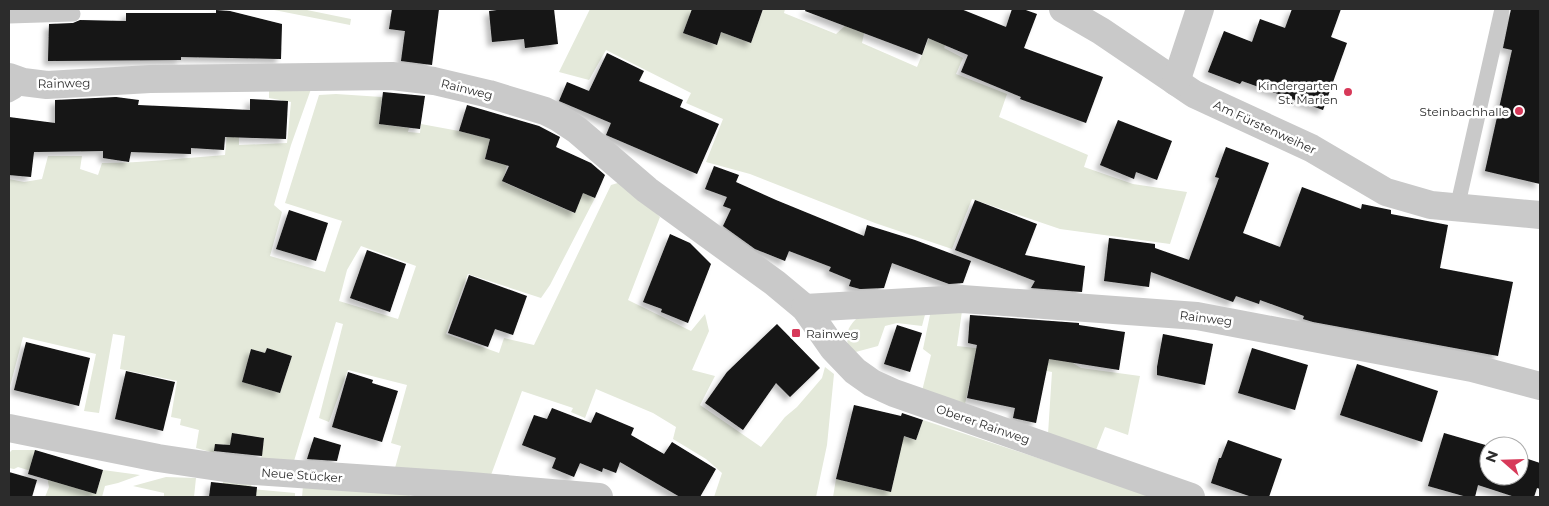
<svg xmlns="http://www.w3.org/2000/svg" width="1549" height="506" viewBox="0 0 1549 506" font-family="Montserrat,sans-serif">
	<defs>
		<filter id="shadow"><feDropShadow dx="-4.5" dy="4.5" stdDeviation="2.5" flood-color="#0004"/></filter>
	</defs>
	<rect width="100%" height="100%" fill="#fff"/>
	<g fill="#e4e9da" fill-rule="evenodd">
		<path d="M269 9H302L351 19 350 25Z"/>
		<path d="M590 9H692L683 33 716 45 721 32 751 43 763 9H785L784 13 836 34 848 23 865 29 862 43 917 67 941 9H961L944 48 963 58 956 74 1007 94 999 117 1088 155 1084 167 1133 184 1187 192 1170 244 1060 229 972 199 952 249 875 223 750 174 706 162 723 119 686 103 691 93 606 50 589 80 559 72Z"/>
		<path d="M269 89H311L291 145 274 205 282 212 270 256 325 272 342 221 285 203 319 95 336 94 382 97 379 124 409 128 408 132 420 133 421 124 459 131 490 139 485 159 507 165 503 182 574 213 583 193 595 198 550 285 541 298 468 274 446 334 499 353 504 338 534 345 611 185 621 182 660 217 628 300 691 331 705 314 709 331 692 370 715 376 700 405 761 447 785 417 797 407 822 378 825 367 834 374 827 445 816 497H714L722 473 706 459 673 439 676 427 653 413 596 389 585 418 571 412 573 408 522 391 491 475 395 468 401 446 391 443 407 385 348 370 329 422 319 418 343 324 336 322 294 461 261 460 264 438 233 433 230 445 216 444 214 453 196 448 199 430 180 425 181 419 171 417 177 381 120 369 125 336 113 334 99 413 84 411 96 354 23 337 9 390V179L24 182 42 179 48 156H82L80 169 98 175 102 163C143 163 184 158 225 155L229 112H239V145L287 143 291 102 269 98ZM361 246 416 266 398 319 339 301 347 270ZM267 348 292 356 280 393 242 382 251 349 265 353Z"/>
		<path d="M931 310 962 311 957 346 1065 358 1081 368 1140 376 1128 435 1105 427 1096 450 1048 434 1052 372 975 358 965 404 922 391 931 355 923 349Z"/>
		<path d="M926 311 922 326 897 323 885 326 878 346 852 353C844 338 845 330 857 318Z"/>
		<path d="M923 420 1146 494 1145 497H833L836 479 891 492 897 466 899 435 916 440Z"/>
		<path d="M12 450H35L58 457 96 493 103 470 140 475 118 483 105 486 102 497H45L49 487 47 476 18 467 14 469 9 468V453Z"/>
		<path d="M166 477 196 478 194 497H164V493L133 486Z"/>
		<path d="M223 482 251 484 252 489 295 493V497H221Z"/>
		<path d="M303 486 409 494 410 496 407 497H302Z"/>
	</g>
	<g fill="#131313" filter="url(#shadow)">
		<path d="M392 9H439L432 65 401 61 405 31 389 29Z"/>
		<path d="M505 9H554L558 44 525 48 524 39 492 42 489 11Z"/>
		<path d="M692 9H763L751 43 721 32 717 45 683 33Z"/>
		<path d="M806 9H961L1006 27 1012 9H1023L1037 14 1024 48 1103 77 1086 123 1020 99 1021 97 961 72 968 55 928 38 922 55 805 11Z"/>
		<path d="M1292 9H1341L1331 37 1347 43 1323 110 1242 81 1240 84 1208 72 1224 31 1252 42 1260 19 1285 28Z"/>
		<path d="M1511 9H1540V184L1485 171 1512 50 1503 48Z"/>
		<path d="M216 10 230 11 282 24 281 59 181 57V60L48 61 49 24 73 23 80 20 126 21V13H216Z"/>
		<path d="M607 53 644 71 639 81 683 100 680 107 719 124 697 174 606 135 611 123 559 101 567 82 589 91Z"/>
		<path d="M383 92 425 96 420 129 379 124Z"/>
		<path d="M116 97 139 100 138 105 250 110V99L288 101 286 139 225 137 224 150 191 148V154L131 152 129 162 103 158V151L34 152 31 177 9 175V117L55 123V100Z"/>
		<path d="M467 105 539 126 560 137 556 147 591 163 605 175 595 198 583 193 575 213 502 181 509 166 485 159 490 139 459 131Z"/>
		<path d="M1118 120 1172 141 1157 180 1136 172 1134 179 1100 165Z"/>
		<path d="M1226 147 1269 163 1243 233 1280 247 1302 187 1361 209 1362 204 1391 210V214L1448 225 1440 268 1513 282 1498 356 1313 322 1303 319 1304 316 1260 300 1259 304 1236 296 1233 302 1151 272 1149 287 1104 281 1109 238 1155 244V248L1189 260 1219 178 1215 177Z"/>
		<path d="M714 166 739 175 736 182 776 200 864 236 867 225 915 240 971 261 963 283 949 284 892 263 884 288 860 289 849 286 851 280 829 271 831 267 789 251 785 261 755 249 723 226 731 209 723 206 727 197 705 189Z"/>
		<path d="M975 200 1037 224 1025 255 1085 266 1082 292 1031 288 1035 281 955 250Z"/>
		<path d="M289 210 328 223 316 261 276 249Z"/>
		<path d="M670 234 690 243 711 264 688 323 661 312 662 309 643 302Z"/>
		<path d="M367 250 406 264 390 312 350 298Z"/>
		<path d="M469 275 527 296 513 335 495 329 488 347 448 333Z"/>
		<path d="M970 315 1079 323V325L1125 332 1119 370 1049 359 1036 423 1013 418 1015 408 967 398 977 345 968 343Z"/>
		<path d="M777 324 820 368 790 397 776 383 743 430 705 403 727 372Z"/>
		<path d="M897 325 922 333 910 372 884 364Z"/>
		<path d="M1163 334 1213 344 1205 385 1157 375V367Z"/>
		<path d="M26 342 90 358 79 406 14 390Z"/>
		<path d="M267 348 292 356 280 393 242 382 251 349 265 353Z"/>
		<path d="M1252 348 1308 365 1295 410 1238 393Z"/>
		<path d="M1357 364 1438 391 1422 442 1340 415Z"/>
		<path d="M126 371 175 382 163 431 115 419Z"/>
		<path d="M348 372 373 380 372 383 398 391 382 442 332 427Z"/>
		<path d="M854 405 901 416 902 413 923 420 916 440 904 436 891 492 836 479Z"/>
		<path d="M552 408 591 423 596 412 634 428 631 435 664 454 672 442 716 469 700 497H680L620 462 616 473 603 468 602 472 580 463 574 477 552 468 556 458 522 445 534 415 547 419Z"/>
		<path d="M232 433 264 438 262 456 214 451 215 444 230 445Z"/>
		<path d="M1444 433 1489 446V476H1519V456L1540 463V489L1537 488 1534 497H1515L1478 485 1475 497H1467L1428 486Z"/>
		<path d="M314 437 341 445 337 461 307 459Z"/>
		<path d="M1228 440 1282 459 1269 497H1252L1211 483 1219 458H1221Z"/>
		<path d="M35 450 103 470 96 494 28 474Z"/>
		<path d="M9 472 37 480 32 497H9Z"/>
		<path d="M211 482 257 487 256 497H209Z"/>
	</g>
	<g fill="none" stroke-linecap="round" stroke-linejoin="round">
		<g stroke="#c9c9c9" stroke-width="15">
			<path d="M9 16 73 14"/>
			<path d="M9 95 16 91 23 82"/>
			<path d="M1457 208 1502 9"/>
		</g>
		<g stroke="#c9c9c9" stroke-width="28">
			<path d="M1063 9 1101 31 1194 94 1311 148 1386 192 1431 205 1540 215"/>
			<path d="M9 77 23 82 47 85 150 79 392 76 434 81 489 94 545 111 559 118 577 130 647 190 775 283 805 308 833 348 855 371 872 383 894 393 1191 497"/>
			<path d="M1176 82 1200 9"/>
			<path d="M805 308 962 299 1197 316 1472 368 1540 386"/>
			<path d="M9 428 158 458 238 470 459 485 599 497"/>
		</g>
	</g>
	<g fill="#d73959" stroke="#fff" stroke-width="2">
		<circle cx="1348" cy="92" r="5"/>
		<circle cx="1519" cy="111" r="5"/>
		<rect x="791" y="328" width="10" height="10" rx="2.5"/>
	</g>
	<g text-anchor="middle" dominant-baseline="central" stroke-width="5" stroke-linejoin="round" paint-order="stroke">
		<g font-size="12" fill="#2c2c2c" stroke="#fff">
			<text transform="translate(64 83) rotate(-1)">Rainweg</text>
			<text transform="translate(467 89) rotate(14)">Rainweg</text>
			<text transform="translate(1265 127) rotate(25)">Am Fürstenweiher</text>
			<text transform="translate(1206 318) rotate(7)">Rainweg</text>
			<text transform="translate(983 424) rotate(19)">Oberer Rainweg</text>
			<text transform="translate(302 475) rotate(4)">Neue Stücker</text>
		</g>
		<g font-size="12" fill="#2c2c2c" stroke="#fff" text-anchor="end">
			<text x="1338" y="85">Kindergarten<tspan x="1338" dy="14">St. Marien</tspan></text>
			<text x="1509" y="111">Steinbachhalle</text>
			<text x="806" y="333" text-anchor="start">Rainweg</text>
		</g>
	</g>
	<rect width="1549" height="506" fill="none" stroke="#2c2c2c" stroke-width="20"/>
	<g transform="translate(1504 461) rotate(290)"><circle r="24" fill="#ffffff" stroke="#ababab"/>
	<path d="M0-4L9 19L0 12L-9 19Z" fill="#d73959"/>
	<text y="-8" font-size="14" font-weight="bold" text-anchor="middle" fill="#2c2c2c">N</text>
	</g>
</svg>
